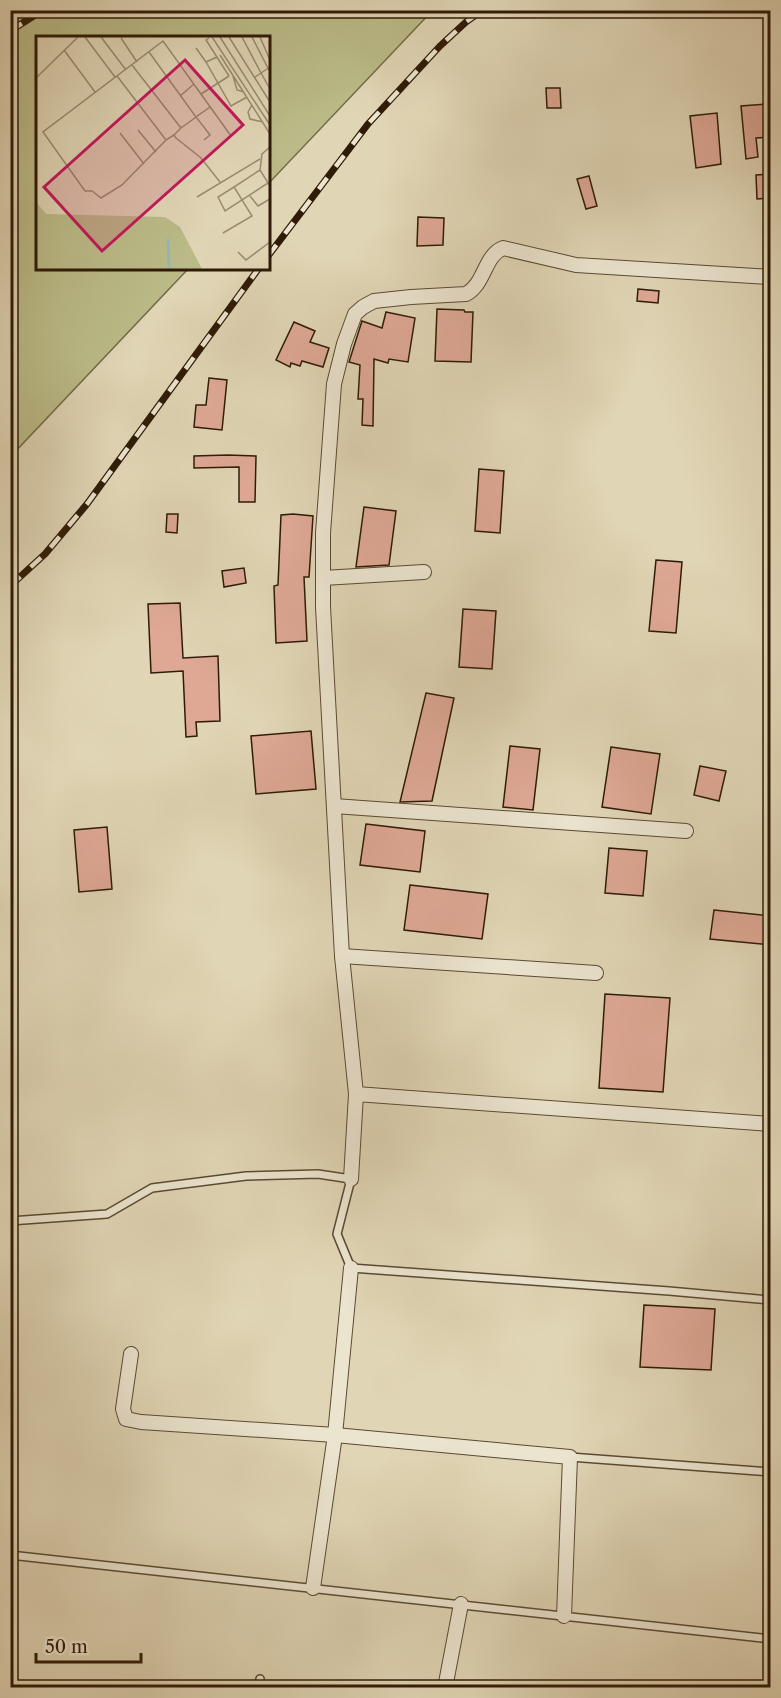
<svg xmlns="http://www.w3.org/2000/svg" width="781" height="1698" viewBox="0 0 781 1698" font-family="'Libre Caslon Text',serif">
	<rect width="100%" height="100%" fill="#e0d5b5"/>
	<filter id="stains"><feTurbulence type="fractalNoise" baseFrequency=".00333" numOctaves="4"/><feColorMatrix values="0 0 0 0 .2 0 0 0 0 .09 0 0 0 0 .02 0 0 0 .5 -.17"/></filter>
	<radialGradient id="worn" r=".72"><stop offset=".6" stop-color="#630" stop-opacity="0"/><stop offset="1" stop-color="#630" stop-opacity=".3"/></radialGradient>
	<path fill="#babb88" stroke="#746b47" stroke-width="1.5" d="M11 10 432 11 269 183 268 38H38V268L188 269 11 456Z"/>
	<g fill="#dea895" stroke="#2f1b06" stroke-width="1.5">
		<path d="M546 88H560L561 108H547Z"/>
		<path d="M767 104 769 137 756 138 758 157 746 159 741 106Z"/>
		<path d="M717 113 721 164 696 168 690 116Z"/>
		<path d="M771 174V198L757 199 756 175Z"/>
		<path d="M589 176 597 206 586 209 577 179Z"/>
		<path d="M418 217 444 218 443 245 417 246Z"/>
		<path d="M638 289 659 291 658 303 637 301Z"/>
		<path d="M437 309 464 310 465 312H473L471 362 435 361Z"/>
		<path d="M386 312 415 318 408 362 389 359 388 363 374 359 373 426 362 425 363 399H358L360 365 349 362 362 321 382 328Z"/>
		<path d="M294 322 315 331 310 342 329 348 323 367 302 361 300 366 291 363 290 367 276 360Z"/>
		<path d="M209 378 227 380 222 430 194 427 196 405H206Z"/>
		<path d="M228 455 256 456 255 502H239V467L194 468V456Z"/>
		<path d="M479 469 504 471 500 533 475 531Z"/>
		<path d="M364 507 396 511 389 565 356 567Z"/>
		<path d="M167 514H178L177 533 166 532Z"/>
		<path d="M293 514 313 516 309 577H304L307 641 276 643 274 586 278 585 281 515Z"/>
		<path d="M656 560 682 562 676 633 649 631Z"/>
		<path d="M244 568 246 583 224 587 222 571Z"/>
		<path d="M180 603 183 658 218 656 220 721 196 722 197 736 186 737 183 671 151 673 148 604Z"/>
		<path d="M463 609 496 611 492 669 459 667Z"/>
		<path d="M426 693 454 698 432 801 400 802Z"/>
		<path d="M311 731 316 789 256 794 251 736Z"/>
		<path d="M510 746 540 749 533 810 503 807Z"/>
		<path d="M611 747 660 754 651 814 602 807Z"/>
		<path d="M700 766 726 771 719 801 694 795Z"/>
		<path d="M366 824 425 831 420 872 360 865Z"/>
		<path d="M107 827 112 889 79 892 74 830Z"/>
		<path d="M609 848 647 851 643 896 605 893Z"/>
		<path d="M410 885 488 894 482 939 404 930Z"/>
		<path d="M714 910 771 916V945L710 939Z"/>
		<path d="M605 994 670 998 663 1092 599 1088Z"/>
		<path d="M644 1305 715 1309 711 1370 640 1367Z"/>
	</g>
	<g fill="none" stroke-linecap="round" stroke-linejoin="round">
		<defs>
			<g id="service">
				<path d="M10 1221 107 1214 152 1188 246 1176 318 1174 351 1179 337 1234 351 1268 669 1291 770 1300"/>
				<path d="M570 1457 770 1472"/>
				<path d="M10 1555 770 1639"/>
				<path d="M258 1688 260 1679"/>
			</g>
			<g id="minor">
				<path d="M323 578 424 572"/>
				<path d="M334 806 686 831"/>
				<path d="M342 956 596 973"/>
				<path d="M356 1094 342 956 323 607V533L334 384 344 344 355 314 363 307 374 301 411 297 466 294C485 284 484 256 503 248L576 265 770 277"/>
				<path d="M351 1179 356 1094 770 1124"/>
				<path d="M351 1268 335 1435 570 1457 564 1616"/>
				<path d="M131 1354 123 1409 126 1419 141 1422 335 1435 313 1588"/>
				<path d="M445 1688 461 1604"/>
			</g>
		</defs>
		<use href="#service" stroke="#5b4a32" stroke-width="10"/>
		<use href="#minor" stroke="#5b4a32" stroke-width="16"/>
		<use href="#service" stroke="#ebe4cf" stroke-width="7"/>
		<use href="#minor" stroke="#ebe4cf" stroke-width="14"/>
		<defs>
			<g id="rail">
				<path d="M10 31 43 10"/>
				<path d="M268 256 368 124 440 46 466 22 483 10"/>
				<path d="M10 586 45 554 87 504 259 268"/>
			</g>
		</defs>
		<use href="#rail" stroke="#2f1b06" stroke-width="7"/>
		<use href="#rail" stroke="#ebe4cf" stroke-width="4.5" stroke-dasharray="14" stroke-linecap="butt"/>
	</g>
	<g transform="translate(36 36)">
		<rect width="234" height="234" fill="#e0d5b5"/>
		<path d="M0 166 10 178 129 181 144 191 166 233H0Z" fill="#babb88"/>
		<path fill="none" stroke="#97b6b7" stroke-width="3" d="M132 203 133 233"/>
		<path fill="none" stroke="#998b6f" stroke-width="1.5" d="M49 1 79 41M65 1 90 34M176 1 234 89M184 1 234 80M193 1 234 66M206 1 225 37 234 31M216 1 234 36M224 1 234 24M85 2 101 26M173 2 170 4 193 40M160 12 170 26 181 21M28 14 59 56M113 16 160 81 145 92M184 19 234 98M170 26 195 70 211 61M96 29 145 92 138 99 140 102 165 122 184 146M81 40 130 104 138 99M197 40 201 54 208 56M219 41 225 37 234 53M0 42 42 1M165 58 193 40M144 60 158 48M216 69 212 76 214 83 227 86M102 94 120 116M84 97 108 128M130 104 86 149 65 162 56 155H49L7 96 127 5 195 100M168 104 174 99 160 81 174 71M224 134 234 150M198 151 182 161 189 175 232 147M214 160 222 170 234 163M161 161 224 123M187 197 216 180 198 151 224 134 226 118 234 111M202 216 210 224 234 206"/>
		<path fill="#c2185b" fill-opacity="0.15" stroke="#c2185b" stroke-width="3" d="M149 24 207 89 66 215 8 151Z"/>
		<rect width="234" height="234" fill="none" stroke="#2f1b06" stroke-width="3"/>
	</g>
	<rect width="781" height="1698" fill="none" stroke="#e0d5b5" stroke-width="36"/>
	<rect x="12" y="12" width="757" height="1674" fill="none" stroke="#2f1b06" stroke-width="3"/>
	<rect x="18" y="18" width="745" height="1662" fill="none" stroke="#2f1b06" stroke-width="1.5"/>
	<path d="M36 1653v9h105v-9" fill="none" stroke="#2f1b06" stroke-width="3"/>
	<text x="45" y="1653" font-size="18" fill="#2f1b06" stroke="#ebe4cf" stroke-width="4.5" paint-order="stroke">50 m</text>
	<rect width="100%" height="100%" filter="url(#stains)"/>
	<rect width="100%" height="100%" fill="url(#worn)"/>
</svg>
